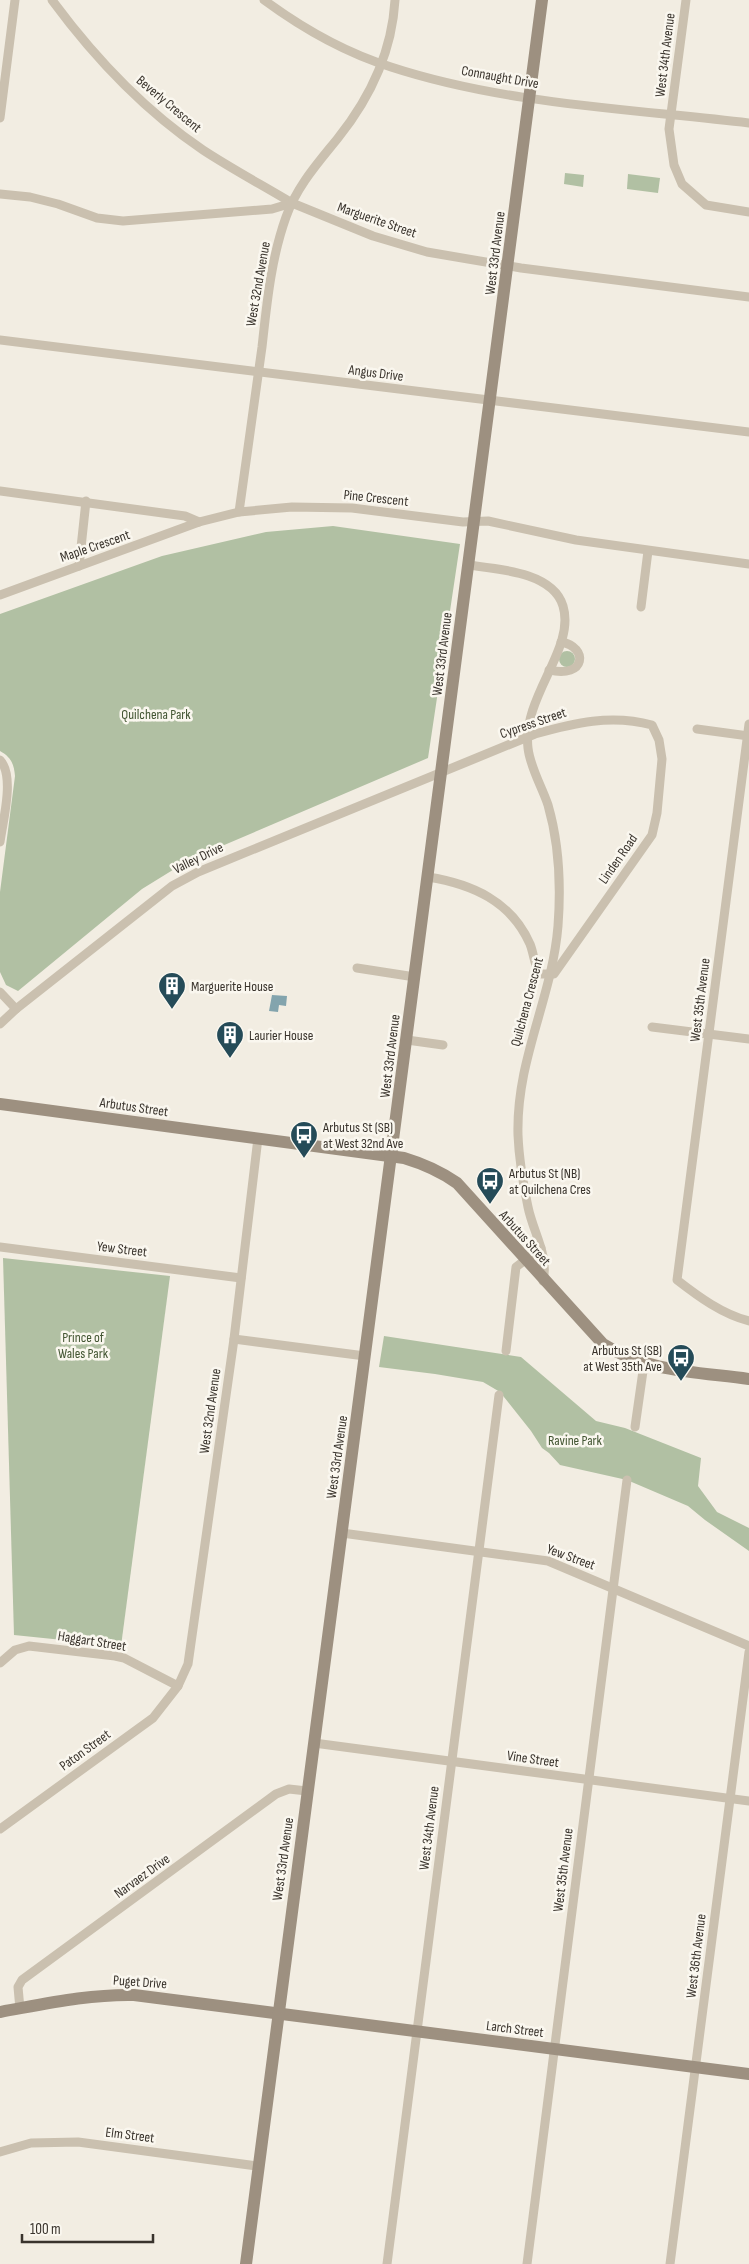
<svg xmlns="http://www.w3.org/2000/svg" width="749" height="2264" viewBox="0 0 749 2264" font-family="'Sofia Sans Condensed',sans-serif">
	<rect width="100%" height="100%" fill="#f2ede2"/>
	<g fill="#b1c0a3">
		<path d="M565 173 584 175 583 187 564 184Z"/>
		<path d="M628 174 660 178 658 193 627 189Z"/>
		<path d="M333 526 460 544 428 758 189 860 142 889 18 991 6 985 0 972V892L15 776C14 764 11 757 0 751V614L162 556 266 532Z"/>
		<circle cx="567" cy="659" r="8"/>
		<path d="M3 1258 170 1276 121 1646 14 1635Z"/>
		<path d="M384 1336 521 1357 596 1421 625 1428 701 1458 698 1486 717 1512 749 1528V1551L705 1520 688 1506 627 1480 560 1465 549 1453 542 1448 531 1431 500 1392 483 1382 435 1374 379 1367Z"/>
	</g>
	<path fill="#83a4ad" d="M272 995 287 996 286 1006 279 1005 278 1012 269 1011Z"/>
	<g fill="none" stroke-linecap="round" stroke-linejoin="round">
		<g stroke="#cac0af" stroke-width="9">
			<path d="M52 0C94 57 144 110 203 150 232 169 262 185 292 203"/>
			<path d="M264 0C302 28 346 53 391 67 504 104 631 109 749 123"/>
			<path d="M686 0 669 129 674 165 682 184 706 205 749 212"/>
			<path d="M0 118 15 0"/>
			<path d="M0 194 30 197 58 204 97 218 123 221 272 209 292 203 373 236 427 252 521 268 749 297"/>
			<path d="M0 340 749 432"/>
			<path d="M0 491 185 516 199 522"/>
			<path d="M239 512C247 457 254 402 262 347 267 302 271 259 286 217 297 186 318 163 338 138 370 98 392 52 395 0"/>
			<path d="M468 565C498 569 553 572 563 606 576 649 522 696 528 748 530 767 542 787 548 805 559 843 561 886 558 926 552 999 516 1059 518 1135 519 1159 523 1183 528 1207 533 1232 549 1255 543 1281"/>
			<path d="M79 566 86 501"/>
			<path d="M0 595 199 522 239 512 292 507 352 508 463 522 488 521 576 540 749 564"/>
			<path d="M641 607 648 551"/>
			<path d="M549 670C586 679 589 647 561 642"/>
			<path d="M749 724 677 1280C699 1297 722 1314 749 1321"/>
			<path d="M697 729 749 736"/>
			<path d="M0 760C15 776 3 820 0 842"/>
			<path d="M357 968 415 977"/>
			<path d="M0 992 16 1009"/>
			<path d="M0 1024 16 1009 172 886 198 872 535 734C574 723 611 714 652 725L659 740 662 759 657 813 652 835 554 974H540C534 965 534 954 530 944 511 901 472 884 428 877"/>
			<path d="M652 1027 749 1039"/>
			<path d="M407 1040 443 1045"/>
			<path d="M0 1247 241 1278"/>
			<path d="M234 1339 365 1356"/>
			<path d="M506 1351 516 1267 541 1248"/>
			<path d="M635 1427 644 1364"/>
			<path d="M342 1533 548 1561 749 1646"/>
			<path d="M0 1663 15 1650 29 1646 115 1656 124 1658 178 1686"/>
			<path d="M314 1743 749 1801"/>
			<path d="M0 1829 153 1718 178 1686 188 1664 234 1339 258 1138"/>
			<path d="M20 2009 18 1987 22 1980 276 1794 289 1789 307 1791"/>
			<path d="M0 2152 31 2143 78 2142 257 2166"/>
			<path d="M387 2264 499 1395"/>
			<path d="M527 2264 627 1480"/>
			<path d="M670 2264 749 1652"/>
		</g>
		<g stroke="#9d9080" stroke-width="12">
			<path d="M0 1104 404 1158C424 1164 440 1171 457 1183L603 1344C646 1372 700 1372 749 1379"/>
			<path d="M0 2012C45 2004 89 1994 134 1995L749 2074"/>
			<path d="M246 2264 542 0"/>
		</g>
	</g>
	<defs>
		<symbol id="building-pin" viewBox="-11 -11 22 30"><path d="M0 17L-7.5 6A9.5 9.5 0 1 1 7.5 6Z" fill="#254b58" stroke="#faf7ef"/><path d="M-4-6H4V6H1V3H-1V6H-4ZM-2.5-4.3h1.7v1.8h-1.7ZM.8-4.3h1.7v1.8H.8ZM-2.5-1h1.7V.8h-1.7ZM.8-1h1.7V.8H.8Z" fill="#fff"/></symbol>
		<symbol id="bus-pin" viewBox="-11 -11 22 30"><path d="M0 17L-7.5 6A9.5 9.5 0 1 1 7.5 6Z" fill="#254b58" stroke="#faf7ef"/><path d="M-5-6H5V4H4V6H2V4H-2V6H-4V4H-5ZM-3.5-4V0h7V-4ZM-3.5 1.2v1.5H-2V1.2ZM2 1.2v1.5H3.5V1.2Z" fill="#fff"/></symbol>
	</defs>
	<g fill-rule="evenodd">
		<use href="#building-pin" x="156" y="970" width="32" height="43"/>
		<use href="#building-pin" x="214" y="1019" width="32" height="43"/>
		<use href="#bus-pin" x="288" y="1119" width="32" height="43"/>
		<use href="#bus-pin" x="474" y="1165" width="32" height="43"/>
		<use href="#bus-pin" x="665" y="1342" width="32" height="43"/>
	</g>
	<g text-anchor="middle" dominant-baseline="central" stroke-width="5" stroke-linejoin="round" paint-order="stroke">
		<g font-size="14" fill="#39332c" stroke="#faf7ef">
			<text transform="translate(665 55) rotate(-83)">West 34th Avenue</text>
			<text transform="translate(500 77) rotate(10)">Connaught Drive</text>
			<text transform="translate(169 104) rotate(40)">Beverly Crescent</text>
			<text transform="translate(377 220) rotate(19)">Marguerite Street</text>
			<text transform="translate(495 253) rotate(-83)">West 33rd Avenue</text>
			<text transform="translate(258 284) rotate(-80)">West 32nd Avenue</text>
			<text transform="translate(376 373) rotate(7)">Angus Drive</text>
			<text transform="translate(376 498) rotate(6)">Pine Crescent</text>
			<text transform="translate(95 546) rotate(-19)">Maple Crescent</text>
			<text transform="translate(442 654) rotate(-83)">West 33rd Avenue</text>
			<text transform="translate(533 723) rotate(-19)">Cypress Street</text>
			<text transform="translate(198 858) rotate(-26)">Valley Drive</text>
			<text transform="translate(618 859) rotate(-55)">Linden Road</text>
			<text transform="translate(700 1000) rotate(-83)">West 35th Avenue</text>
			<text transform="translate(527 1002) rotate(-75)">Quilchena Crescent</text>
			<text transform="translate(390 1056) rotate(-83)">West 33rd Avenue</text>
			<text transform="translate(134 1107) rotate(8)">Arbutus Street</text>
			<text transform="translate(525 1238) rotate(48)">Arbutus Street</text>
			<text transform="translate(122 1249) rotate(7)">Yew Street</text>
			<text transform="translate(210 1411) rotate(-82)">West 32nd Avenue</text>
			<text transform="translate(337 1457) rotate(-82)">West 33rd Avenue</text>
			<text transform="translate(571 1557) rotate(20)">Yew Street</text>
			<text transform="translate(92 1641) rotate(9)">Haggart Street</text>
			<text transform="translate(85 1750) rotate(-36)">Paton Street</text>
			<text transform="translate(533 1759) rotate(8)">Vine Street</text>
			<text transform="translate(429 1828) rotate(-83)">West 34th Avenue</text>
			<text transform="translate(283 1859) rotate(-82)">West 33rd Avenue</text>
			<text transform="translate(563 1870) rotate(-83)">West 35th Avenue</text>
			<text transform="translate(142 1876) rotate(-36)">Narvaez Drive</text>
			<text transform="translate(696 1956) rotate(-83)">West 36th Avenue</text>
			<text transform="translate(140 1982) rotate(4)">Puget Drive</text>
			<text transform="translate(515 2029) rotate(7)">Larch Street</text>
			<text transform="translate(130 2135) rotate(7)">Elm Street</text>
		</g>
		<g font-size="14" fill="#425532" stroke="#faf7ef">
			<text x="156" y="714">Quilchena Park</text>
			<text x="83" y="1337">Prince of<tspan x="83" dy="16">Wales Park</tspan></text>
			<text x="575" y="1440">Ravine Park</text>
		</g>
		<g font-size="14" fill="#39332c" stroke="#faf7ef" text-anchor="start">
			<text x="191" y="986">Marguerite House</text>
			<text x="249" y="1035">Laurier House</text>
			<text x="323" y="1127">Arbutus St (SB)<tspan x="323" dy="16">at West 32nd Ave</tspan></text>
			<text x="509" y="1173">Arbutus St (NB)<tspan x="509" dy="16">at Quilchena Cres</tspan></text>
			<text x="662" y="1350" text-anchor="end">Arbutus St (SB)<tspan x="662" dy="16">at West 35th Ave</tspan></text>
		</g>
	</g>
	<path d="M22 2234v8h131v-8" fill="none" stroke="#39332c" stroke-width="2.5"/>
	<text x="30" y="2234" font-size="15" fill="#39332c" stroke="#faf7ef" stroke-width="4" paint-order="stroke">100 m</text>
</svg>
